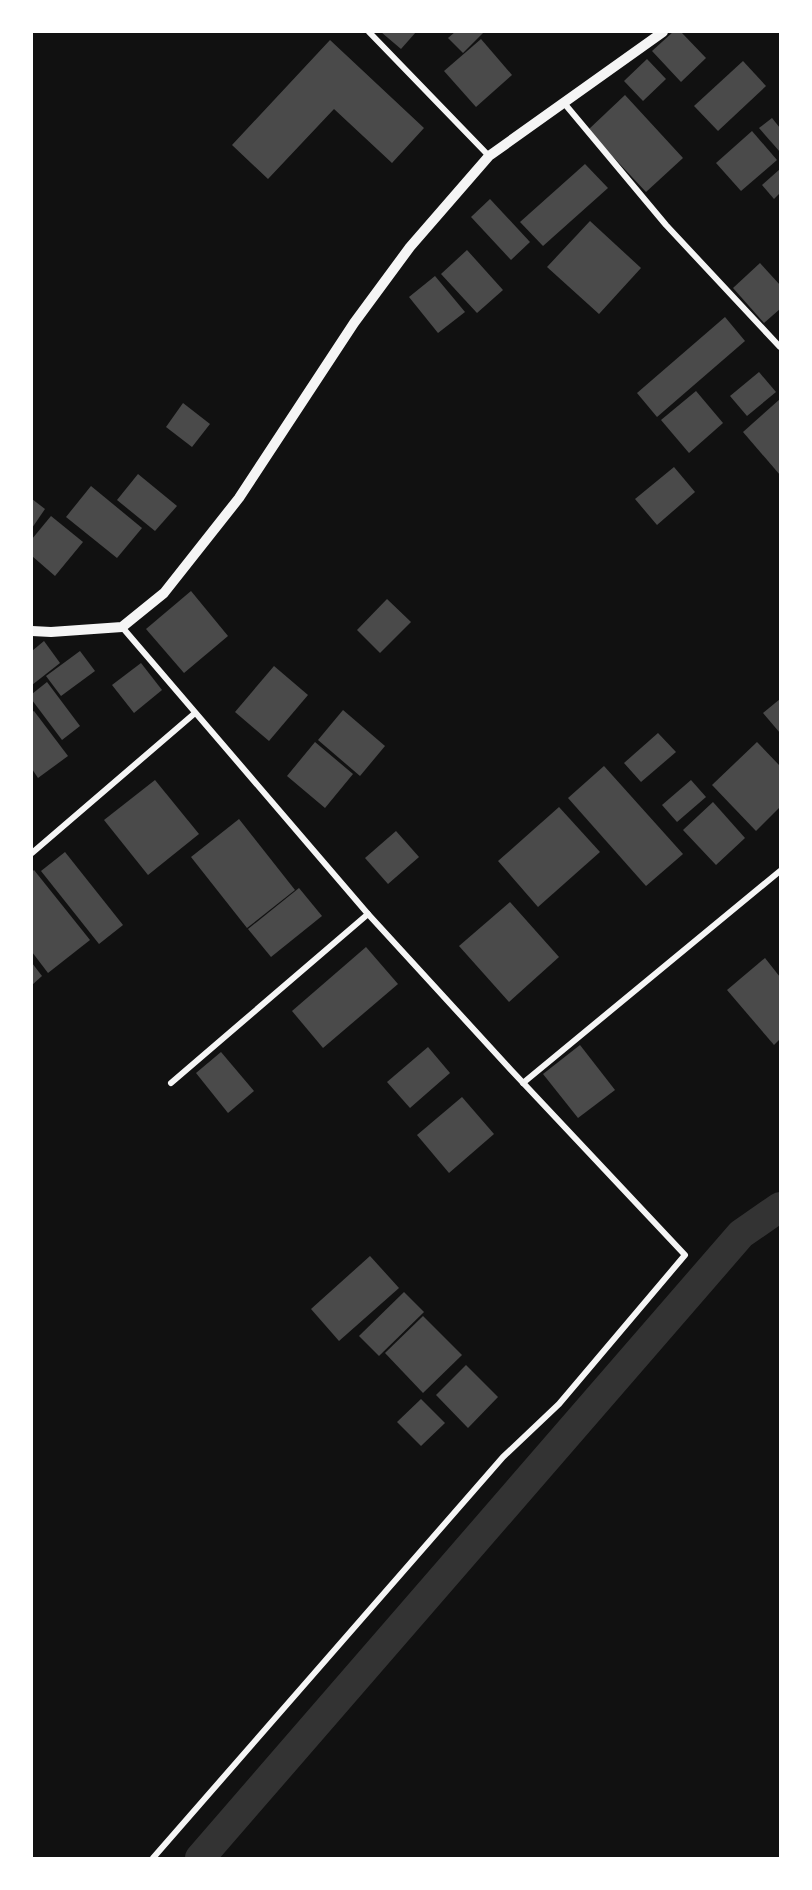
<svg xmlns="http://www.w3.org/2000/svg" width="812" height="1890" viewBox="0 0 812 1890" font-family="'DM Sans',sans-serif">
	<rect width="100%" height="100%" fill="#111"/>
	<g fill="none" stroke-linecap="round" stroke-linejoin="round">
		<path stroke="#333" stroke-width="30" d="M200 1858 741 1234 780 1207"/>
	</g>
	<g fill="#4a4a4a">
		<path d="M381 32H416L401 49Z"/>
		<path d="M455 32H482L483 33 463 53 448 38Z"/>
		<path d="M673 32H681L706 58 681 82 652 51Z"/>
		<path d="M481 39 512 75 476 107 444 71Z"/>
		<path d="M330 40 424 128 392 163 334 109 268 179 232 145Z"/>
		<path d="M647 59 666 79 643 101 624 81Z"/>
		<path d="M743 61 766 86 718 131 694 106Z"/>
		<path d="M625 95 683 158 646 192 588 130Z"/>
		<path d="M772 118 780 128V152L759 128Z"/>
		<path d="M752 131 777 160 741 191 716 163Z"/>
		<path d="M585 164 608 188 543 246 520 222Z"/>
		<path d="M780 169V193L774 199 762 185Z"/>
		<path d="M490 199 530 242 511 260 471 217Z"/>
		<path d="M590 221 641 268 599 314 547 267Z"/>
		<path d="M467 250 503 290 477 313 441 274Z"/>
		<path d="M760 263 780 285V309L764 323 733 288Z"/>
		<path d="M435 276 465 312 438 333 409 297Z"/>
		<path d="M725 317 745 341 657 417 637 393Z"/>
		<path d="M759 372 776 392 747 416 730 396Z"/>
		<path d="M696 391 723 423 689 453 661 420Z"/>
		<path d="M780 399V475L743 432Z"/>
		<path d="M183 403 210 424 192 447 166 427Z"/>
		<path d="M674 467 695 492 657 525 635 499Z"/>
		<path d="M138 474 177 506 155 531 117 500Z"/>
		<path d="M91 486 142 528 117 558 66 517Z"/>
		<path d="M32 499 45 509 32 528Z"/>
		<path d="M51 516 83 542 55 576 32 556V539Z"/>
		<path d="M191 591 228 636 184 673 146 629Z"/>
		<path d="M387 599 411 622 380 653 357 630Z"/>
		<path d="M44 641 60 663 32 685V651Z"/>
		<path d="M80 651 95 671 61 696 46 676Z"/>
		<path d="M141 663 162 690 134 713 112 685Z"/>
		<path d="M274 666 308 695 269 741 235 712Z"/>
		<path d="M47 682 80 726 62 740 32 700V694Z"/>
		<path d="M780 699V733L763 713Z"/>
		<path d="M343 710 385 746 360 776 318 740Z"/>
		<path d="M34 711 68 756 38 778 32 769V712Z"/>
		<path d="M658 733 676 752 641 782 624 763Z"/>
		<path d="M315 742 353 774 325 808 287 776Z"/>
		<path d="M757 742 780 766V807L756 831 712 785Z"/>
		<path d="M604 766 683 854 646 886 568 798Z"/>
		<path d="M155 780 199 834 148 875 104 820Z"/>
		<path d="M691 780 706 797 677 822 662 805Z"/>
		<path d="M713 802 745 838 716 865 683 830Z"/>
		<path d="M559 807 600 852 538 907 498 861Z"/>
		<path d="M239 819 295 890 247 928 191 857Z"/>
		<path d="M396 831 419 857 388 884 365 858Z"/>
		<path d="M65 852 123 925 99 944 41 871Z"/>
		<path d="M34 870 90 940 48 973 32 952V872Z"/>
		<path d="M299 888 322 916 271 957 248 929Z"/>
		<path d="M510 902 559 957 509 1002 459 946Z"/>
		<path d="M366 947 398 984 323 1048 292 1011Z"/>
		<path d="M765 958 780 977V1039L774 1045 727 990Z"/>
		<path d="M32 963 42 976 32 985Z"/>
		<path d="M580 1045 615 1090 578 1118 543 1074Z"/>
		<path d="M428 1047 450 1073 410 1108 387 1082Z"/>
		<path d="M221 1052 254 1091 228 1113 196 1073Z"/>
		<path d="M462 1097 494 1134 449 1173 417 1135Z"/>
		<path d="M370 1256 399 1288 339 1341 311 1309Z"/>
		<path d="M404 1292 424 1312 379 1356 359 1336Z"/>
		<path d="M423 1316 462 1355 423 1393 385 1353Z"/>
		<path d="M466 1365 498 1397 468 1428 436 1395Z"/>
		<path d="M421 1399 445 1423 421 1446 397 1422Z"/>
	</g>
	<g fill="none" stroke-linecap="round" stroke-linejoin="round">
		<g stroke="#f5f5f5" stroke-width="6">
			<path d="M369 32 489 156"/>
			<path d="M564 103 666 225 780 347"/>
			<path d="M122 627 368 914 511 1070 685 1255 559 1404 503 1457 153 1858"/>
			<path d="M32 853 195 713"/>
			<path d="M171 1083 368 914"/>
			<path d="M523 1083 780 871"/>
		</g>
		<path stroke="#f5f5f5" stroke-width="10" d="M32 631 51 632 122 627 164 593 239 498 354 323 410 247 489 156 663 32"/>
	</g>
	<rect width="812" height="1890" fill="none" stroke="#ffffff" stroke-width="66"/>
</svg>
